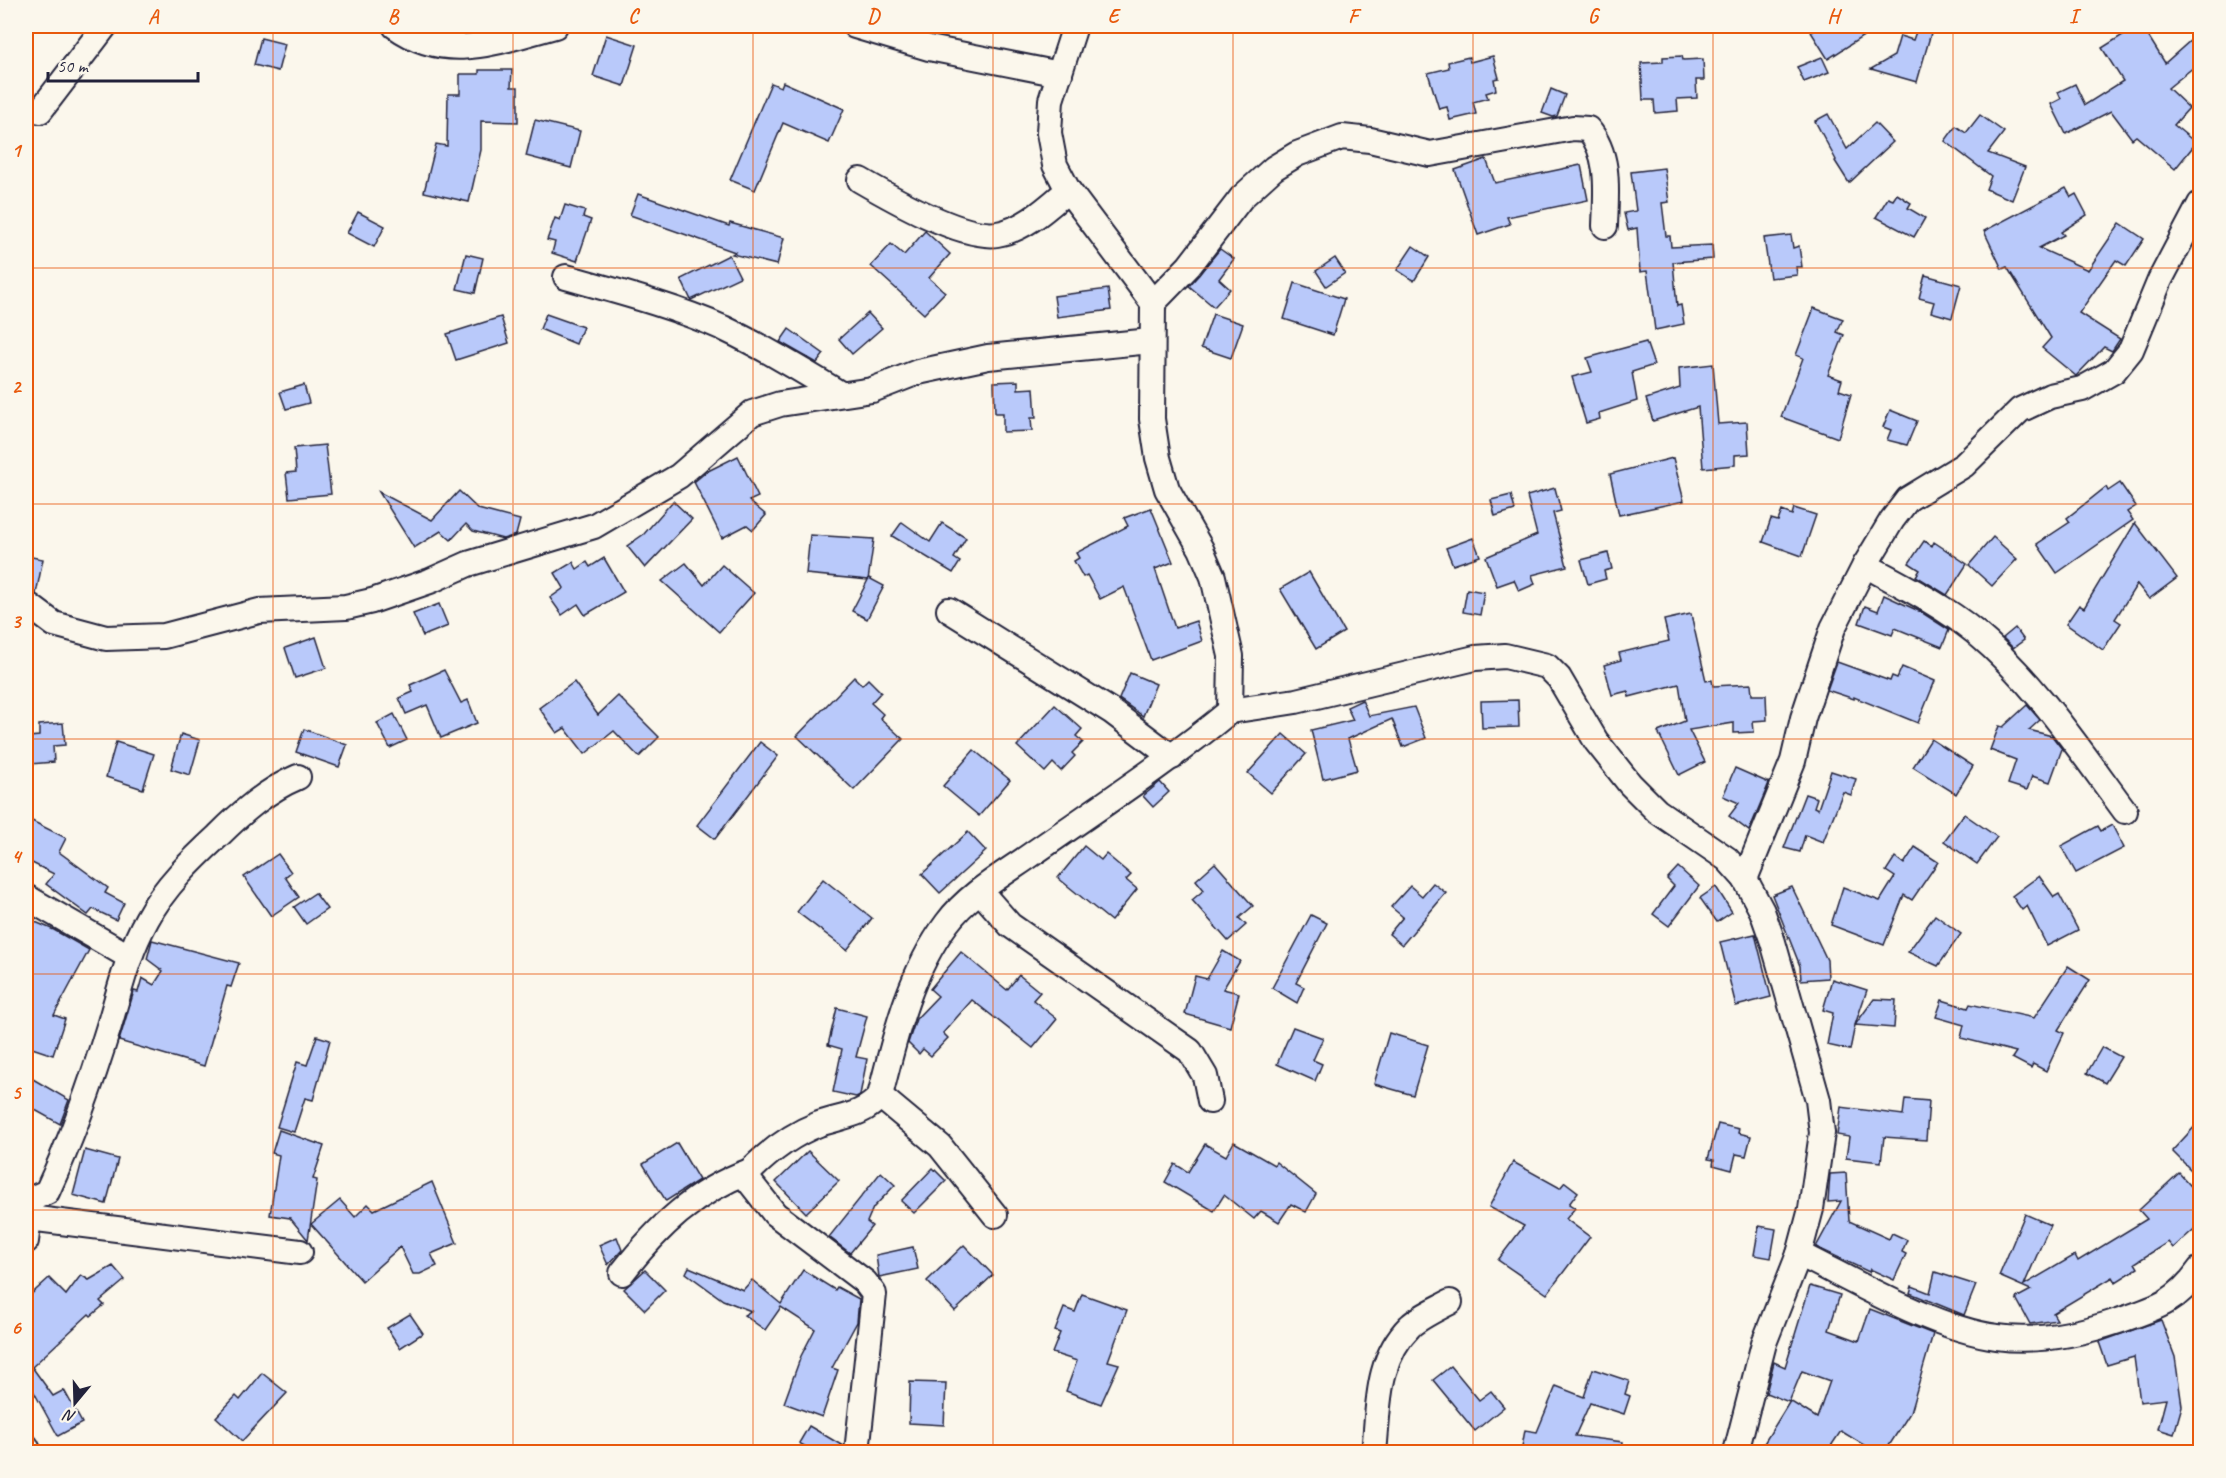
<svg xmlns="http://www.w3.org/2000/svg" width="2226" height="1478" viewBox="0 0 2226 1478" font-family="Caveat,sans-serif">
	<rect width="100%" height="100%" fill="#fbf7ec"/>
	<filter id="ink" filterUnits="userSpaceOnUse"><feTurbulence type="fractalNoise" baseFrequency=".0167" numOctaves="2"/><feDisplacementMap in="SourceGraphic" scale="12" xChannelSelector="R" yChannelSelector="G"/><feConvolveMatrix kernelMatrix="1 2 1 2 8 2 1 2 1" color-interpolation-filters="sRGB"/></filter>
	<g filter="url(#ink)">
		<g fill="#b9c9fa" stroke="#22223b" stroke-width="1.5">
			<path d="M1821 26H1879L1828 59 1811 32Z"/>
			<path d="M1918 26H1933L1917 82 1871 69 1894 56 1900 36 1913 40Z"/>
			<path d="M2137 26H2142L2165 63 2200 32V62L2168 88 2189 108 2174 125 2196 143 2175 169 2136 136 2132 139 2111 111 2066 134 2051 104 2061 99 2058 92 2075 84 2085 105 2123 81 2102 48Z"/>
			<path d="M606 35 637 45 624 86 593 76Z"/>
			<path d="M261 38 285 44 278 71 254 65Z"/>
			<path d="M1493 56 1499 78 1494 79 1496 90 1486 93 1488 98 1473 102 1476 114 1450 120 1447 107 1439 109 1428 73 1449 68 1448 62 1469 57 1470 62Z"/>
			<path d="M1682 56 1683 60 1703 59 1704 80H1696L1697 98 1677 99 1678 111 1655 113 1654 100H1643L1641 63 1663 62V57Z"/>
			<path d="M1822 57 1829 72 1804 82 1797 67Z"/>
			<path d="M479 70H512L511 87H518V122L481 121V150L469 202 424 192 436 144 447 146 448 94H460V74H479Z"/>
			<path d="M783 82 844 109 829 143 783 123 755 190 730 180 771 83 781 87Z"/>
			<path d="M1551 89 1565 95 1557 116 1553 117 1542 113Z"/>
			<path d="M1828 114 1847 149 1875 123 1893 142 1849 183 1835 161 1836 160 1815 121Z"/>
			<path d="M1980 115 2004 132 1988 153 2025 167 2012 200 1986 189 1991 176 1945 141 1956 126 1966 133Z"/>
			<path d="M535 120 580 131 571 168 526 156Z"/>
			<path d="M1486 159 1495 183 1581 165 1588 200 1507 217 1510 224 1478 235 1455 170Z"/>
			<path d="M1664 168 1669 202 1662 203 1666 236H1670L1671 247 1712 245 1713 259 1673 262 1677 306 1681 305 1684 324 1655 330 1647 271 1640 272 1637 228 1628 230 1624 213 1636 211 1631 172Z"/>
			<path d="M2066 188 2071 197 2076 194 2087 215 2061 232 2064 235 2039 248 2088 270 2120 223 2144 239 2126 266 2116 260 2079 313 2120 339 2112 351 2104 347 2076 376 2042 348 2051 338 2007 267 2002 269 1984 231Z"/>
			<path d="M638 194 729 226 730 223 784 238 777 265 732 254 735 252 630 215Z"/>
			<path d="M1897 194 1911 203 1908 208 1925 218 1914 237 1876 217 1888 198 1893 200Z"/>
			<path d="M565 205 585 211 583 217 591 220 577 261 552 253 555 242 547 240 555 218 560 220Z"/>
			<path d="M358 212 385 226 374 247 347 233Z"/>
			<path d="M925 231 950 254 929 278 945 292 924 314 871 266 891 244 904 255Z"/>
			<path d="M1791 235 1793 248 1799 246 1802 267H1796L1797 275 1770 278 1764 238Z"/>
			<path d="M1413 246 1429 257 1414 281 1397 270Z"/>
			<path d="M1220 249 1234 259 1219 279 1230 289 1214 307 1189 286Z"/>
			<path d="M466 254 483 258 475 293 457 289Z"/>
			<path d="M729 255 740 277 691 300 681 279Z"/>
			<path d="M1335 258 1345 273 1326 286 1316 271Z"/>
			<path d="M1925 275 1961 285 1952 318 1931 312 1934 302 1919 298Z"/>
			<path d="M1295 283 1344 299 1333 335 1284 319Z"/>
			<path d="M1108 289 1111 310 1057 317 1054 296Z"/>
			<path d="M1814 308 1843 319 1837 332 1844 335 1828 375 1842 380 1839 390 1851 394 1838 438 1781 417 1803 358 1796 355Z"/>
			<path d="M868 313 882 328 852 354 839 339Z"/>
			<path d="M546 314 583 327 576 344 540 329Z"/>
			<path d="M1213 314 1243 324 1231 358 1201 348Z"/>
			<path d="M501 317 509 343 456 360 447 334Z"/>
			<path d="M789 329 824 354 817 363 780 342Z"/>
			<path d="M1646 342 1654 365 1632 372 1637 401 1599 413 1600 419 1586 423 1572 377 1592 372 1587 358Z"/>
			<path d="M1713 364 1718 424 1747 422 1749 454 1735 455V465L1703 468 1698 407 1653 421 1646 399 1680 388 1679 368Z"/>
			<path d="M1018 381V389L1034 388 1036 418H1031L1032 431 1003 432V413H995L994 382Z"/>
			<path d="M304 385 309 403 286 409 280 392Z"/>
			<path d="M1890 410 1917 421 1907 445 1887 440 1891 430 1883 427Z"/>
			<path d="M325 445 331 494 289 498 286 473 296 472 294 448Z"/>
			<path d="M738 456 758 497 749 501 766 515 753 530 747 525 722 538 694 482 706 472Z"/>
			<path d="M1673 458 1684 501 1619 515 1610 474Z"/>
			<path d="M2120 483 2136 506 2127 512 2133 520 2057 573 2037 544 2070 522 2067 518 2106 487 2108 491Z"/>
			<path d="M1555 488 1561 511 1553 513 1567 566 1532 575 1535 584 1519 591 1514 580 1497 586 1486 557 1537 535 1527 496Z"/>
			<path d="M459 491 478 509 520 520 516 535 503 539 473 531 466 524 451 540 441 531 414 548 379 492 432 520Z"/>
			<path d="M1511 495 1515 510 1495 516 1491 500Z"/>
			<path d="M673 501 692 519 645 568 627 546 644 534Z"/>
			<path d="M1151 508 1173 562 1155 569 1175 628 1196 621 1202 641 1151 660 1124 587 1100 599 1087 575 1083 577 1074 561 1079 558 1076 553 1128 526 1124 518Z"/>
			<path d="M1794 508 1816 515 1802 556 1763 542 1771 519 1778 521 1782 511 1792 515Z"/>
			<path d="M902 522 930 542 942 523 966 538 954 558 960 562 953 573 892 536Z"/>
			<path d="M2135 523 2177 578 2149 599 2137 584 2115 619 2121 623 2103 650 2066 624 2079 605 2084 608Z"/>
			<path d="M810 535 874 539 868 580 869 578 884 586 867 619 852 611 868 580 806 574Z"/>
			<path d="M1993 537 2017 559 1992 586 1969 565Z"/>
			<path d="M1473 538 1480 556 1453 565 1446 548Z"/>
			<path d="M1924 541 1932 546 1934 542 1967 564 1947 595 1916 576 1920 570 1909 563Z"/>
			<path d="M1608 553 1612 569 1604 571 1606 579 1588 584 1581 560Z"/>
			<path d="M26 556 43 559 36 594 26 593Z"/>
			<path d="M604 558 624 592 585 615 578 604 562 615 550 598 564 588 555 573 573 562 577 569 587 562 590 567Z"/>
			<path d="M686 563 704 585 722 565 754 593 719 632 662 581Z"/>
			<path d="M1309 572 1344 632 1316 649 1280 589Z"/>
			<path d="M1467 589 1484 592 1480 615 1463 612Z"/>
			<path d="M1884 595 1921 612 1949 630 1942 647 1895 628 1892 635 1859 623 1865 606 1878 611Z"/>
			<path d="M439 604 448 626 423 636 413 614Z"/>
			<path d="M1691 614 1706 681 1712 680 1713 686 1751 684 1752 695H1766L1767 720 1753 721 1754 732 1734 733V723L1689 730 1705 762 1679 775 1658 732 1685 721 1679 684 1629 697 1628 691 1612 695 1604 665 1621 660 1619 653 1669 641 1664 620Z"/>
			<path d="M2015 628 2024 640 2013 648 2003 638Z"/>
			<path d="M316 637 326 668 295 678 285 648Z"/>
			<path d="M1837 662 1890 681 1892 676 1897 678 1902 667 1935 681 1918 723 1854 697V699L1827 690Z"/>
			<path d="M444 670 461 703 468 700 477 723 441 738 427 705 406 714 399 698 413 692 410 685Z"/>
			<path d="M1130 673 1156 684 1143 716 1119 699Z"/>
			<path d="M854 677 862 685 868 679 881 692 871 703 883 714 880 718 903 739 854 790 797 736Z"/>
			<path d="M574 682 598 715 618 696 659 737 639 757 614 731 585 754 565 728 557 733 539 708Z"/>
			<path d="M1362 700 1369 716 1414 707 1426 738 1403 747 1392 719 1348 739 1357 770 1323 779 1311 730 1353 720 1347 707Z"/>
			<path d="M1518 700 1519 727 1482 728 1481 701Z"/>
			<path d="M1055 705 1082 729 1076 736 1083 742 1072 753 1075 756 1061 771 1053 763 1045 772 1017 746Z"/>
			<path d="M2027 705 2040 720 2029 730 2052 736 2062 749 2050 782 2032 776 2027 790 2008 784 2016 760 1990 750 1999 726 2003 727Z"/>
			<path d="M394 714 407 740 390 748 377 723Z"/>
			<path d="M63 723 65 745 53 746 54 762 30 764 29 737 39 736V725Z"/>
			<path d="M304 729 347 745 339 767 296 752Z"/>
			<path d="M181 734 200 740 190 775 171 769Z"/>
			<path d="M1283 734 1306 754 1271 793 1248 773Z"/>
			<path d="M1931 739 1973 766 1956 794 1913 767Z"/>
			<path d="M116 742 154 754 143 789 106 777Z"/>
			<path d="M760 742 778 756 715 839 697 825Z"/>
			<path d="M974 750 1010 780 979 816 943 786Z"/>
			<path d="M1735 768 1769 783 1749 831 1729 816 1739 803 1723 796Z"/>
			<path d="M1831 771 1856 779 1851 795 1843 792 1823 842 1805 835 1800 852 1784 848 1805 794 1817 798 1814 807 1818 809Z"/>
			<path d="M1160 782 1169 792 1153 807 1143 796Z"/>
			<path d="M1964 814 1997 837 1977 864 1944 841Z"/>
			<path d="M26 818 66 838 59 852 108 888 105 893 124 903 116 920 93 909 88 915 46 884 54 874 26 860Z"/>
			<path d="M2112 825 2124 848 2076 873 2061 846 2098 826 2101 831Z"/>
			<path d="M968 832 986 851 940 893 922 874Z"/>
			<path d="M1084 846 1101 860 1106 854 1131 875 1126 880 1137 889 1111 921 1058 878Z"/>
			<path d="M1915 847 1938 862 1912 900 1904 895 1884 945 1831 925 1843 887 1880 901 1895 877 1886 871 1895 857 1904 864Z"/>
			<path d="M278 854 291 872 285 877 299 897 271 916 244 877Z"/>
			<path d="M1215 863 1253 906 1239 918 1246 925 1228 941 1192 900 1204 890 1196 880Z"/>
			<path d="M1678 867 1699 886 1669 926 1653 914 1674 886 1667 879Z"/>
			<path d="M2039 876 2054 897 2059 894 2078 930 2047 946 2027 906 2022 910 2012 896Z"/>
			<path d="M823 879 872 918 847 950 797 912Z"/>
			<path d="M1433 883 1446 893 1402 945 1389 934 1403 917 1391 907 1410 886 1422 896Z"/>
			<path d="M1716 887 1732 912 1717 922 1700 898Z"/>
			<path d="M1792 887 1827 960 1828 978 1801 980 1800 966 1772 895Z"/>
			<path d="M315 893 327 909 306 924 294 907Z"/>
			<path d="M1311 915 1327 923 1296 983 1304 987 1297 1003 1272 988Z"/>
			<path d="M1935 915 1961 934 1938 966 1908 952Z"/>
			<path d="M26 918 54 930 89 950 54 1015 65 1019 53 1055 26 1046Z"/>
			<path d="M1755 934 1771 997 1736 1006 1720 942Z"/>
			<path d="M152 940 239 963 231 987 227 986 204 1066 119 1041 134 991 138 992 142 978 154 985 163 971 147 959Z"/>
			<path d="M1223 951 1240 961 1223 989 1239 993 1230 1027 1185 1014 1195 976 1207 979Z"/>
			<path d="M961 952 1007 990 1019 975 1040 992 1033 1000 1057 1019 1033 1048 972 1000 943 1033 948 1038 931 1056 923 1049 919 1054 908 1043 916 1019 938 996 930 989Z"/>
			<path d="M2068 966 2090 980 2058 1030 2064 1033 2046 1071 2033 1064 2031 1068 2012 1058 2016 1052 1961 1038 1964 1025 1936 1017 1942 1000 1968 1008 1970 1004 2034 1018Z"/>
			<path d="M1832 979 1867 990 1855 1025 1874 999 1896 1000 1894 1028 1855 1025 1850 1050 1827 1045 1833 1013 1823 1010Z"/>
			<path d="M837 1008 867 1016 856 1057 867 1059 860 1095 856 1097 833 1092 842 1049 828 1045Z"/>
			<path d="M1293 1027 1323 1038 1313 1060 1322 1064 1315 1081 1277 1064Z"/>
			<path d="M1389 1033 1428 1045 1413 1095 1374 1084Z"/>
			<path d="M317 1036 330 1040 313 1100 305 1098 294 1132 277 1127 297 1062 307 1065Z"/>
			<path d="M2102 1047 2121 1057 2105 1083 2087 1073Z"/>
			<path d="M26 1075 69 1100 60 1124 26 1105Z"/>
			<path d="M1905 1099 1929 1101 1926 1140 1884 1137 1881 1162 1846 1158 1849 1137 1837 1135 1841 1107 1903 1115Z"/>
			<path d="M2200 1121V1179L2172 1151Z"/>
			<path d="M1718 1124 1739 1129 1738 1133 1751 1136 1746 1156 1736 1154 1732 1170 1713 1165 1714 1160 1708 1159Z"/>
			<path d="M279 1130 324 1146 313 1179 317 1180 308 1240 290 1218 270 1215 279 1155 272 1153Z"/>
			<path d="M1234 1142 1274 1165 1276 1162 1316 1194 1306 1212 1291 1204 1279 1222 1261 1211 1254 1219 1224 1195 1214 1211 1165 1182 1175 1164 1188 1172 1205 1144 1226 1156Z"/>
			<path d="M677 1143 699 1180 666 1201 643 1164Z"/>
			<path d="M85 1150 118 1159 106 1204 73 1195Z"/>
			<path d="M808 1151 839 1181 806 1213 776 1182Z"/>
			<path d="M1513 1162 1560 1188 1565 1182 1578 1192 1569 1204 1575 1208 1566 1219 1590 1237 1547 1294 1498 1260 1524 1226 1489 1207Z"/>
			<path d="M933 1168 946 1181 914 1213 901 1201Z"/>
			<path d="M881 1172 895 1185 873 1208 867 1222 872 1226 850 1253 829 1237Z"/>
			<path d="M1846 1173 1849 1221 1889 1239 1892 1233 1907 1240 1902 1252 1906 1254 1894 1280 1870 1269 1869 1272 1816 1247 1841 1201 1828 1202 1830 1174Z"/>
			<path d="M2179 1173 2200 1196V1224L2173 1248 2168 1242 2135 1263 2138 1268 2116 1282 2113 1277 2053 1313 2057 1320 2030 1324 2016 1298 2031 1290 1999 1276 2025 1214 2050 1225 2024 1285 2075 1255 2078 1261 2147 1219 2139 1210Z"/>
			<path d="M432 1182 457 1243 431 1254 437 1266 420 1274H413L400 1247 362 1281 311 1224 340 1200 355 1217 368 1204 374 1210Z"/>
			<path d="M1759 1226 1776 1229 1771 1258 1754 1255Z"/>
			<path d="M617 1237 622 1250 608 1265 599 1245Z"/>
			<path d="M964 1245 993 1275 955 1311 927 1281Z"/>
			<path d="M913 1247 918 1269 879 1277 876 1255Z"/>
			<path d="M113 1266 125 1280 100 1301 104 1305 91 1316 89 1314 32 1367 53 1396 64 1390 82 1423 58 1436 34 1392 26 1398V1299L49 1278 66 1295 81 1275 89 1280Z"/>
			<path d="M689 1267 743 1290 752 1280 781 1304 803 1270 835 1290 837 1287 859 1299 857 1322 832 1368 838 1370 822 1417 784 1403 801 1356 815 1329 781 1307 765 1330 744 1315 751 1311 723 1300 686 1273Z"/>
			<path d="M645 1270 665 1290 645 1310 624 1289Z"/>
			<path d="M1935 1272 1976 1285 1964 1315 1910 1293 1912 1286 1930 1293Z"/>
			<path d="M1810 1286 1840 1295 1829 1330 1859 1341 1870 1309 1933 1334 1910 1413 1885 1452H1875L1841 1431 1827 1452H1776L1763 1445 1790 1401 1817 1418 1830 1381 1802 1371 1789 1402 1766 1393 1774 1362 1785 1367Z"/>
			<path d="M1082 1294 1127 1310 1108 1361 1119 1364 1101 1404 1066 1391 1077 1361 1052 1353 1060 1333 1055 1331 1064 1308 1075 1312Z"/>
			<path d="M410 1314 423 1333 400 1348 387 1328Z"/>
			<path d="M2161 1320 2175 1357 2182 1406 2174 1434 2158 1429 2166 1399 2140 1402 2134 1357 2107 1365 2099 1342Z"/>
			<path d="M1451 1366 1479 1400 1491 1391 1504 1407 1475 1431 1433 1380Z"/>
			<path d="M1593 1369 1629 1381 1625 1394 1630 1396 1624 1414 1590 1403 1575 1436 1623 1442 1622 1452H1521L1525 1430 1537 1432 1556 1386 1584 1397Z"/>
			<path d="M262 1373 287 1393 242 1441 216 1417 236 1396 240 1400Z"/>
			<path d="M910 1382 946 1383 944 1425 909 1423Z"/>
			<path d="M809 1426 843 1446V1452H815L799 1443Z"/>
		</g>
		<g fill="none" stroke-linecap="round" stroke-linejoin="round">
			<defs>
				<g id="minor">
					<path d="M395 26C448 64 498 41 555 26"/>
					<path d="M855 26 929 48 1060 74"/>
					<path d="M40 111 105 26"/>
					<path d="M860 180C891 198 962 239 997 234 1024 230 1048 207 1068 190"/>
					<path d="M566 277C619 292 673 306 723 328 763 347 801 370 839 393"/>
					<path d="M1153 303 1189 266 1242 197 1274 168 1297 154 1342 137 1370 140 1430 154 1573 128 1588 129C1611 156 1606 193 1605 226"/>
					<path d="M1865 565C1902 585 1942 605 1975 632 2035 682 2079 749 2125 811"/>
					<path d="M30 606 54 624 106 638 164 636 259 611 346 607 372 601 430 581 468 564 594 526 679 476 752 413 780 404 872 390 918 372 988 357 1151 341"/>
					<path d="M949 610 1111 711 1172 757"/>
					<path d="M1230 711 1296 701 1475 658 1505 656 1547 666 1559 678 1596 741 1630 784 1657 811 1727 859 1745 879 1762 911 1773 942 1818 1100 1822 1133 1811 1209 1799 1254 1764 1343 1736 1452"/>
					<path d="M1745 879 1793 761 1803 718 1833 628 1865 565 1892 520 1908 499 1964 465 2020 410 2050 396 2082 389 2114 371 2131 350 2160 280 2200 204"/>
					<path d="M980 891 1010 925 1190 1051 1205 1076 1210 1101"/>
					<path d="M26 897 130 957"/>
					<path d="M880 1096 940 1146 995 1215"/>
					<path d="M26 1198 31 1199 47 1192C72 1138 92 1082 109 1026 120 989 128 953 147 919 164 887 192 860 218 836 242 812 267 790 298 777"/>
					<path d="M29 1218 300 1252"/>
					<path d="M26 1241 31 1201"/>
					<path d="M1799 1254C1856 1282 1935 1329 1997 1337 2038 1343 2079 1334 2118 1321 2156 1308 2176 1303 2200 1269"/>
					<path d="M622 1273C658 1227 695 1191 750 1171"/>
					<path d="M26 1446 29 1452"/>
					<path d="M857 1452 874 1294 865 1282 775 1214 749 1181 750 1171C770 1151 793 1134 819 1124 842 1116 863 1116 880 1096 895 1036 909 974 947 923 969 893 1006 873 1035 852 1101 806 1168 762 1230 711L1231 656 1213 577 1201 549 1167 489 1158 458 1152 419 1153 303 1068 190 1055 165 1049 133 1051 100 1075 26"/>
					<path d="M1374 1452C1379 1408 1375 1361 1410 1326 1421 1316 1437 1309 1450 1302"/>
				</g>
			</defs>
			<use href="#minor" stroke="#22223b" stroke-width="28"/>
			<use href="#minor" stroke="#fbf7ec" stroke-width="24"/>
		</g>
	</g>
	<path fill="none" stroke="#e8590c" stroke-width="1.5" stroke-opacity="0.55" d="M273 26V1452M513 26V1452M753 26V1452M993 26V1452M1233 26V1452M1473 26V1452M1713 26V1452M1953 26V1452M26 268H2200M26 504H2200M26 739H2200M26 974H2200M26 1210H2200"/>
	<rect width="2226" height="1478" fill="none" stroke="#fbf7ec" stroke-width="66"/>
	<g transform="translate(75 1403) rotate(199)" stroke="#fbf7ec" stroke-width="4.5" paint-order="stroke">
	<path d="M0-4.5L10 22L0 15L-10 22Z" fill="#22223b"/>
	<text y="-9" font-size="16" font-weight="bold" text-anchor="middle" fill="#22223b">N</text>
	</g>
	<path d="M48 72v9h150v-9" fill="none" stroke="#22223b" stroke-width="3"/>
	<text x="57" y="72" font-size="18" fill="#22223b" stroke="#fbf7ec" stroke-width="4.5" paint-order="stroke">50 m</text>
	<rect x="33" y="33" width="2160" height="1412" fill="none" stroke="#e8590c" stroke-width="2"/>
	<g font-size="20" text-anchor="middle" font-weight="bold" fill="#e8590c">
		<text x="153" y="23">A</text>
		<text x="393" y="23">B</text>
		<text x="633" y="23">C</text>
		<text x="873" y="23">D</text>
		<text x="1113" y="23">E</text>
		<text x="1353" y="23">F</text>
		<text x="1593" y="23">G</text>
		<text x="1833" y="23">H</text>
		<text x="2073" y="23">I</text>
		<text x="16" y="157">1</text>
		<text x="16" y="393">2</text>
		<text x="16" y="628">3</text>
		<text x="16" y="863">4</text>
		<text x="16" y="1099">5</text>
		<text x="16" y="1334">6</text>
	</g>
</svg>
